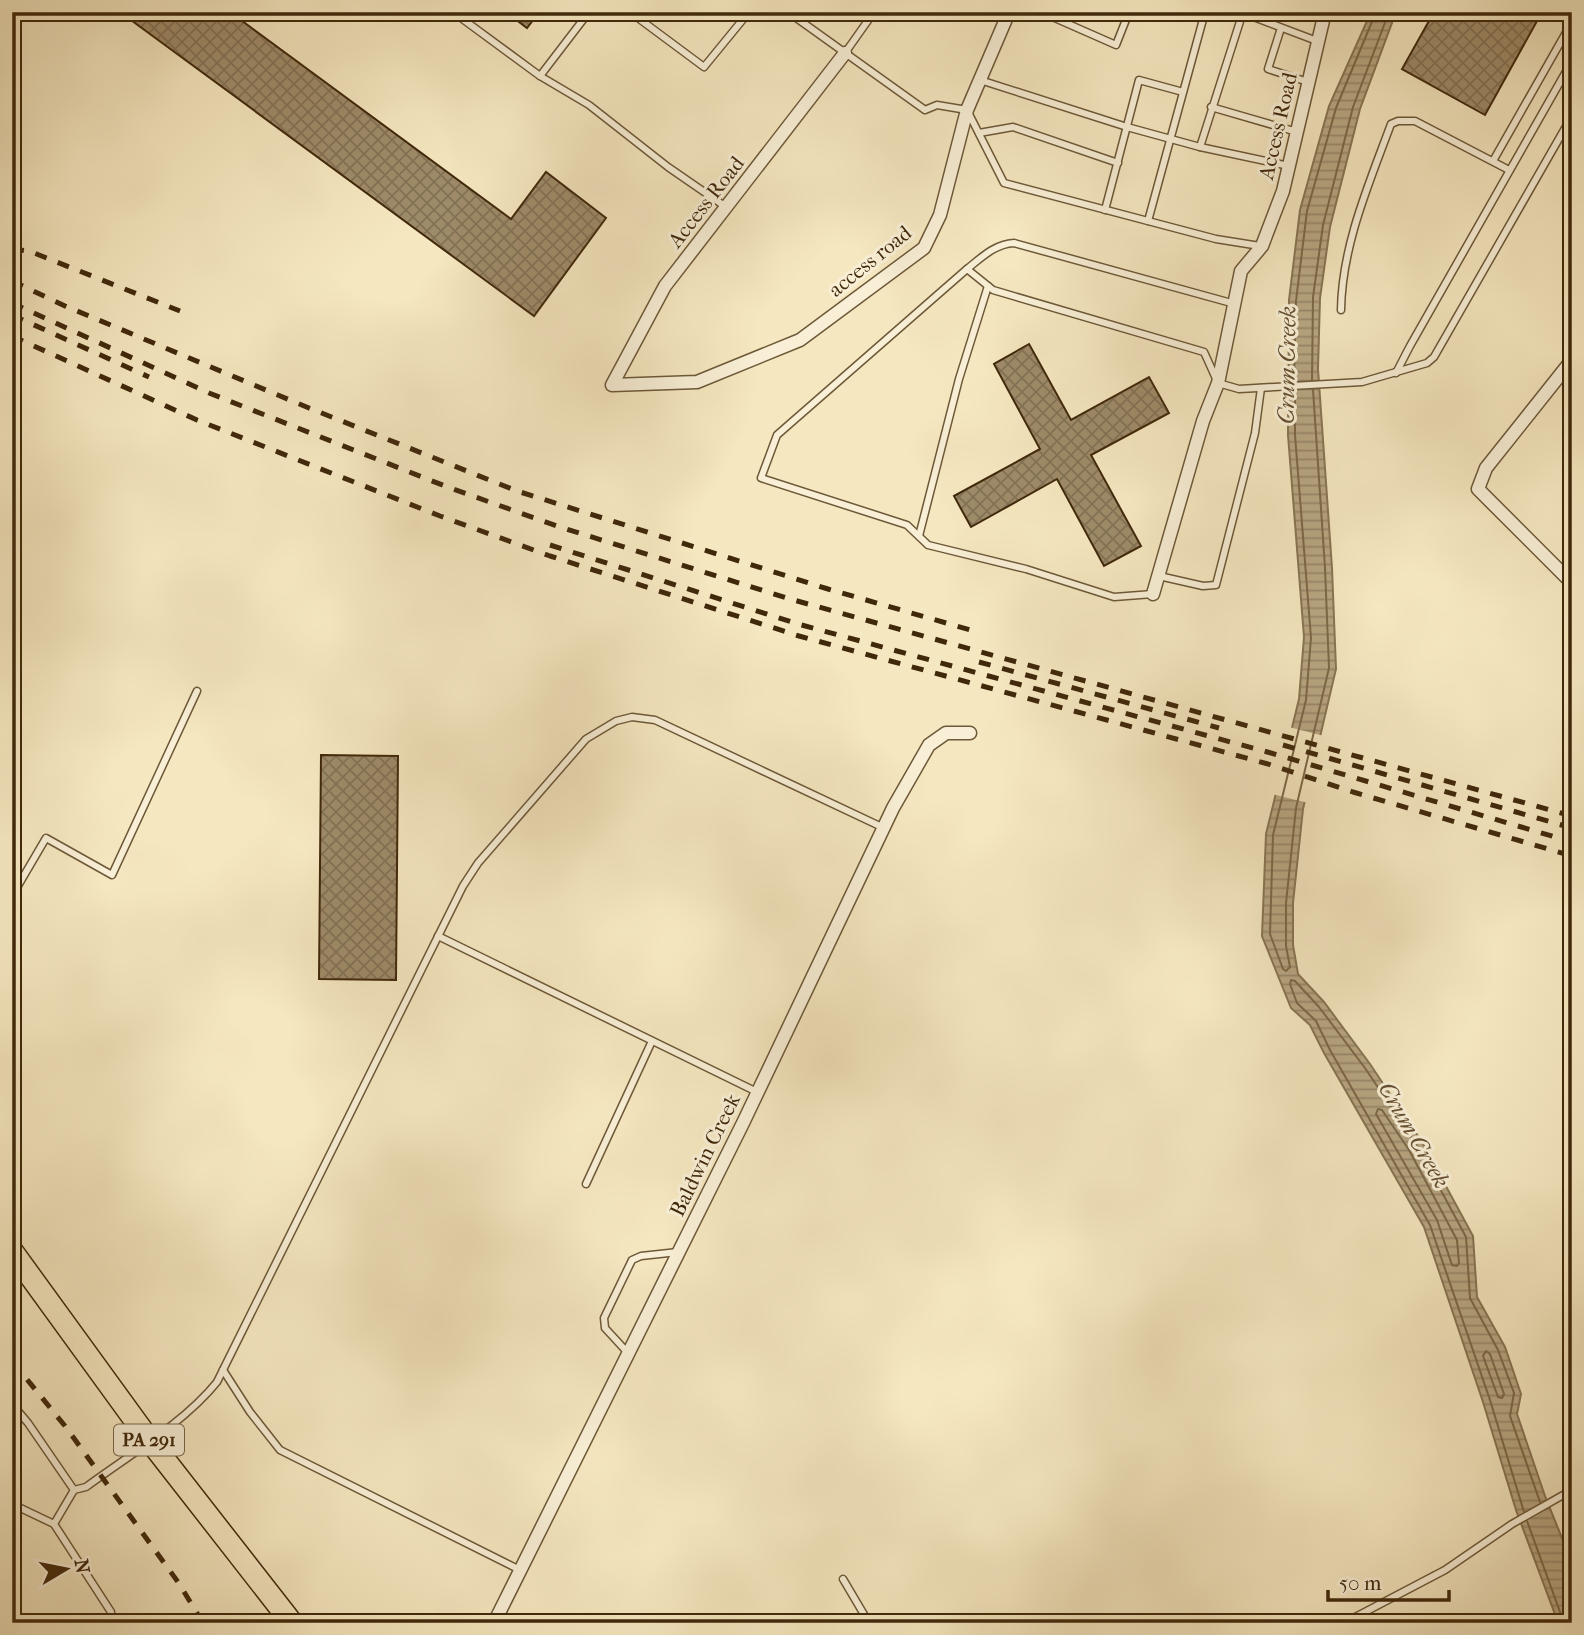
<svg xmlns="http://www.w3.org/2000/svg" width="1584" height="1635" viewBox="0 0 1584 1635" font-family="'IM FELL French Canon',serif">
	<defs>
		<pattern id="water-rules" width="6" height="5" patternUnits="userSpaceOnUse" patternTransform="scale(1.75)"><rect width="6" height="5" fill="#b7a682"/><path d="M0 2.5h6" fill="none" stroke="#968769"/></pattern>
		<pattern id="building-cross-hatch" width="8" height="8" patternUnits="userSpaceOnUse" patternTransform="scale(1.75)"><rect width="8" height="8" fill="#9e8b69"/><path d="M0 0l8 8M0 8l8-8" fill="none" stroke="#827255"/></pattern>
	</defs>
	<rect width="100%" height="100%" fill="#f5e7c0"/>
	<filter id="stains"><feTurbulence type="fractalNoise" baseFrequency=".00286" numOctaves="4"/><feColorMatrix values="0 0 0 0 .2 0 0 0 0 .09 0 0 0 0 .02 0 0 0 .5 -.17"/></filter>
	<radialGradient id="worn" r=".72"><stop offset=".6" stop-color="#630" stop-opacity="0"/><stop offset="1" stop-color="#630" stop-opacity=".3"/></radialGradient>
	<path fill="url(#water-rules)" stroke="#877452" stroke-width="2" d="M1371 12H1396L1360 109 1330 227 1320 298 1318 369 1332 568 1336 669 1303 809 1293 903V945L1298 974 1324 1002 1370 1064 1422 1142 1473 1236 1477 1297 1505 1347 1521 1394 1517 1414 1545 1496 1572 1563V1623H1558L1553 1609 1516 1510 1483 1402 1424 1227 1324 1053 1310 1025 1291 1008 1262 936 1266 834 1299 699 1304 637 1288 435 1289 300 1300 210 1329 106Z"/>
	<path fill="#f5e7c0" d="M1289 727 1324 736 1308 803 1272 794Z"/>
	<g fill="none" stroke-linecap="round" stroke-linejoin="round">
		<g stroke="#7c6746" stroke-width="2">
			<path d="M1312 380 1313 297 1323 225 1353 107 1389 12"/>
			<path d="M1294 381 1296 301 1307 211 1336 108 1376 12"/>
			<path d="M1295 391V435L1311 638 1306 700 1273 835 1270 934 1283 969 1286 971 1290 967 1286 946V903L1296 808 1329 668 1325 568 1313 390"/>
			<path d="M1378 1109 1382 1110 1409 1150 1457 1240 1459 1263 1457 1266 1452 1265 1437 1220 1376 1114Z"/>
			<path d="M1486 1351 1490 1354 1504 1394 1502 1398 1498 1397 1483 1356Z"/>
			<path d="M1524 1512 1490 1400 1430 1225 1330 1050 1316 1021 1297 1003 1290 984 1291 980 1295 981 1319 1007 1365 1068 1417 1146 1466 1237 1470 1298 1498 1350 1514 1393 1510 1416 1540 1502"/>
			<path d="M1527 1521 1564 1623"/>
		</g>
	</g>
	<g fill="url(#building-cross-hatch)" stroke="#40280b" stroke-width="2">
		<path d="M120 12H230L511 219 546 172 606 218 534 316Z"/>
		<path d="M506 12H539L527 28Z"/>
		<path d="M1434 12H1542L1485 115 1402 69Z"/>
		<path d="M1029 344 1071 420 1149 377 1169 413 1091 455 1141 546 1104 566 1057 479 971 527 954 496 1040 449 994 364Z"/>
		<path d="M321 755 398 756 396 980 319 979Z"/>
	</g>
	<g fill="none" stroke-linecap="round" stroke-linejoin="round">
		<defs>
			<g id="service">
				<path d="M453 12 540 76 589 105 668 167 726 207"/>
				<path d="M630 12 704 67 749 12"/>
				<path d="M788 12 925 110 937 105 967 110 1004 183 1216 239 1260 246"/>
				<path d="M1041 12 1116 45 1129 12"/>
				<path d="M1243 13 1317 41"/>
				<path d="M1281 28 1268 69 1308 82"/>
				<path d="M845 53 874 12"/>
				<path d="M540 76 589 12"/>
				<path d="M980 80 1127 127 1200 147 1243 12"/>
				<path d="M1211 107 1297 132"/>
				<path d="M979 133 1013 127 1118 163"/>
				<path d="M1200 147 1289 166"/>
				<path d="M1493 161 1572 22"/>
				<path d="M1105 210 1139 80 1183 92"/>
				<path d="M1148 221 1205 12"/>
				<path d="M967 269C982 257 995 244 1014 243L1235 304"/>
				<path d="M1341 310C1342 245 1369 184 1391 124L1398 121H1415L1509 170"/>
				<path d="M1396 373 1410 346 1572 61"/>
				<path d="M919 536 959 379 988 286"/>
				<path d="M1159 576 1203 586 1216 585 1255 433 1261 388"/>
				<path d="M1153 594 1114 597 1026 569 928 545 907 525 761 478 777 435 967 269 993 290 1204 352 1218 383 1239 389 1362 382 1427 363 1434 357 1572 116"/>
				<path d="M12 896 46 838 112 875 197 691"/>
				<path d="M438 936 757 1092"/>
				<path d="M12 1117 16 1122 12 1179"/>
				<path d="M586 1184 652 1041"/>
				<path d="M628 1353 605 1328 604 1318 632 1260 641 1256 678 1252"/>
				<path d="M223 1370 250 1412 280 1450 520 1570"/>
				<path d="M12 1404 28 1423 74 1490 86 1487C128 1456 185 1422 217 1382L463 886 478 863 586 739 616 721 632 717 655 720 884 828"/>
				<path d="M74 1490 54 1524 111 1612V1623"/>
				<path d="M12 1504 54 1524"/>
				<path d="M843 1579 869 1623"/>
				<path d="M1344 1623 1445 1570 1512 1524 1572 1490"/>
			</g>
			<g id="minor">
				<path d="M845 53 665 286 612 385 697 382 800 340 924 248 940 215 967 110 1009 12"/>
				<path d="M1572 360 1486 468 1478 489 1572 583"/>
				<path d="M1153 594 1203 421 1218 383 1241 271 1262 246 1283 191 1325 12"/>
				<path d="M494 1623 743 1123 893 808 929 745 946 733H970"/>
			</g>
			<path id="primary" d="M12 1251 150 1441 292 1623"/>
		</defs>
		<use href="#service" stroke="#6d5838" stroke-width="9"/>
		<use href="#minor" stroke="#6d5838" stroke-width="15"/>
		<use href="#primary" stroke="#40280b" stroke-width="24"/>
		<use href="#service" stroke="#f8efd6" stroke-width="6"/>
		<use href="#minor" stroke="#f8efd6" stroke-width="12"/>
		<use href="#primary" stroke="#f5e7c0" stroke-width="21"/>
		<g stroke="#40280b" stroke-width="5" stroke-dasharray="12 12" stroke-linecap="butt">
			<path d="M12 249 29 251 180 311"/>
			<path d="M12 281 65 306 309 408 517 491 828 589 974 631"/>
			<path d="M12 303 209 393 450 488 560 527 790 599 1572 816"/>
			<path d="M12 315 149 377"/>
			<path d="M12 336 197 420 440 516 550 556 799 636 1268 764 1353 792 1572 856"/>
			<path d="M550 545 798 624 1271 753 1572 842"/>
			<path d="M979 662 1219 728"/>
			<path d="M1283 745 1572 828"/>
			<path d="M12 1361 65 1426 178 1582 203 1623"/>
		</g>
	</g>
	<g text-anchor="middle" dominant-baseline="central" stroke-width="6" stroke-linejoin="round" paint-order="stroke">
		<rect fill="#f8efd6" stroke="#776448" stroke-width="2" x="114" y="1424.5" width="70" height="31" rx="5"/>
		<g font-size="19" font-weight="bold" fill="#40280b">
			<text x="149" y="1440">PA 291</text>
		</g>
		<g font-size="21" fill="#40280b" stroke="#f8efd6">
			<text transform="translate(1278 126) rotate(-77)">Access Road</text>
			<text transform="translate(706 202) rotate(-52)">Access Road</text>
			<text transform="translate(870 261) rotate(-39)">access road</text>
			<text transform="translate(705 1155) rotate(-64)">Baldwin Creek</text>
		</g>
		<g font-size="23" font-style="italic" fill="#644e2f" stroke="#f8efd6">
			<text transform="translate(1287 365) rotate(-89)">Crum Creek</text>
			<text transform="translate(1414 1135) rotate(60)">Crum Creek</text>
		</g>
	</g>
	<rect width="1584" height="1635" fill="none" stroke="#f5e7c0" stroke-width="42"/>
	<rect x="14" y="14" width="1556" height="1607" fill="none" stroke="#40280b" stroke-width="3.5"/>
	<rect x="21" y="21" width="1542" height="1593" fill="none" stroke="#40280b" stroke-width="2"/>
	<g transform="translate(66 1569) rotate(80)" stroke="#f8efd6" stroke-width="5" paint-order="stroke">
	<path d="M0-5L12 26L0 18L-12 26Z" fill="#40280b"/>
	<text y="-10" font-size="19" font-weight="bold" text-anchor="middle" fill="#40280b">N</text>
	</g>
	<path d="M1328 1590v10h121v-10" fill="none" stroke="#40280b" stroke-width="3.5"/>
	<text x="1339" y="1590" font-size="21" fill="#40280b" stroke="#f8efd6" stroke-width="5" paint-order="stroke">50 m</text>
	<rect width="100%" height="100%" filter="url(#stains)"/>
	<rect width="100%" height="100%" fill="url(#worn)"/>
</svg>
